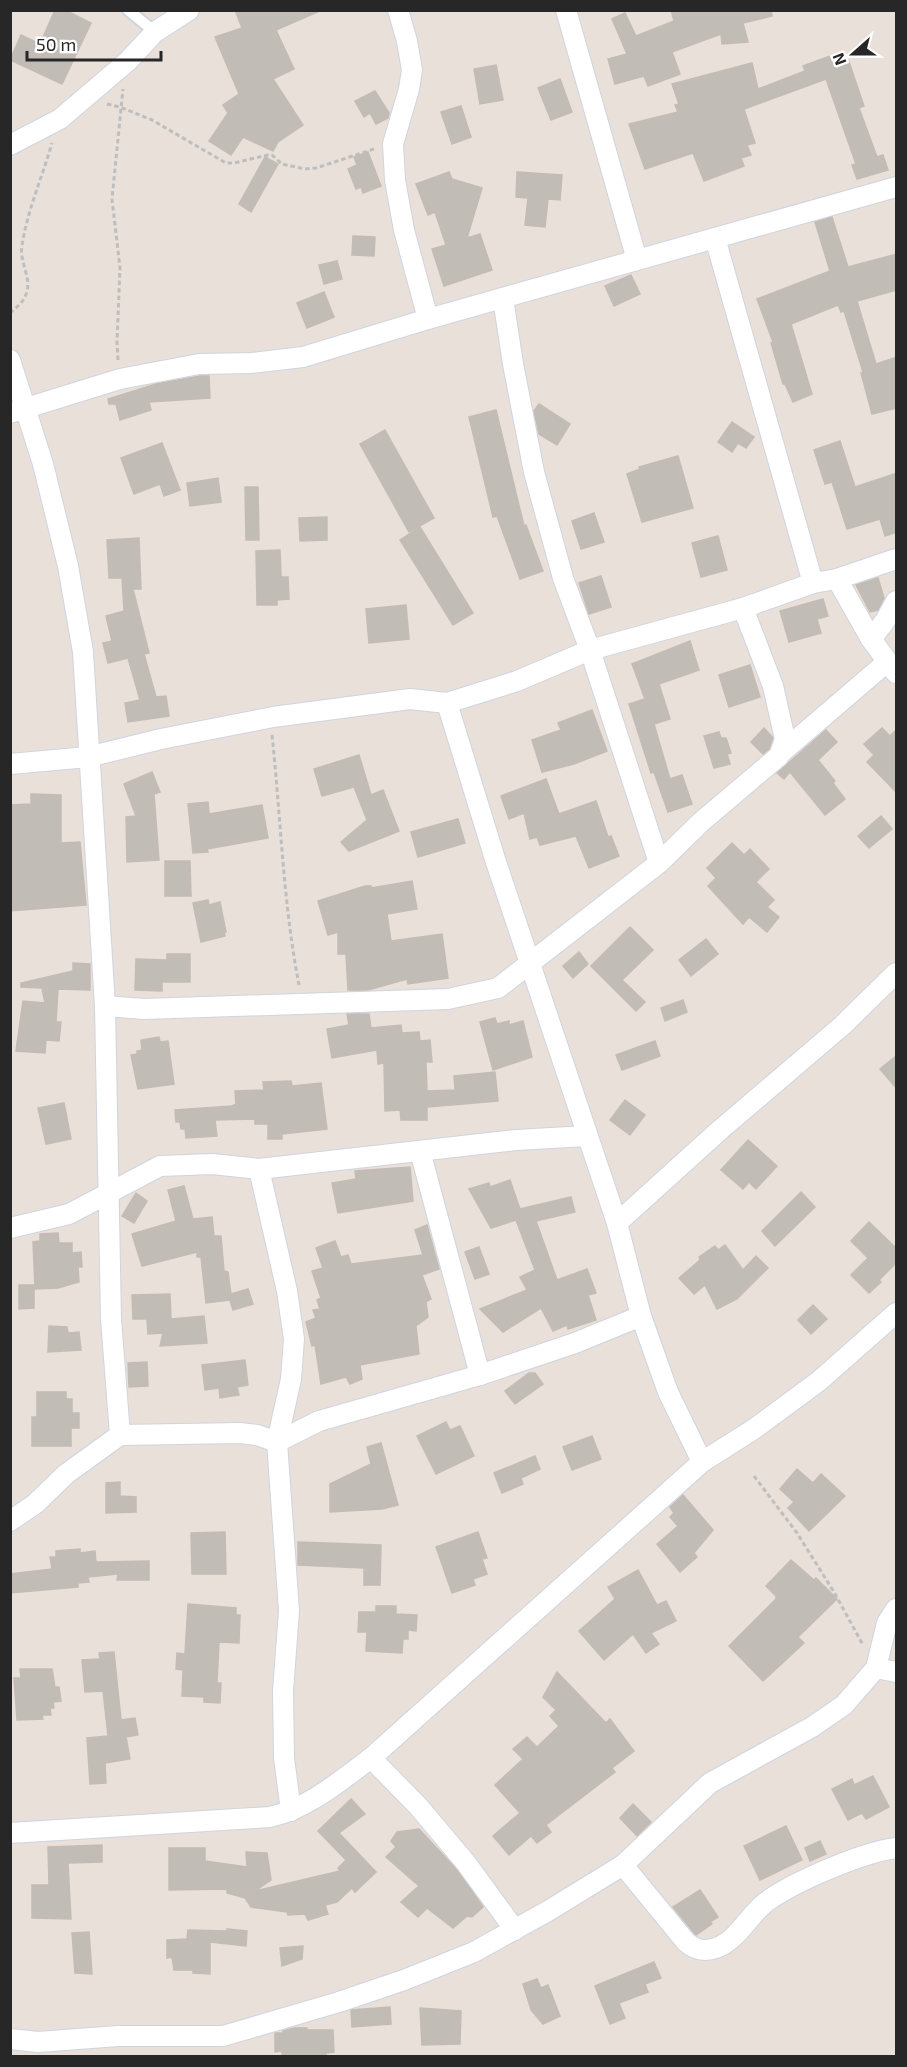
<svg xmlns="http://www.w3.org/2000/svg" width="907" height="2067" viewBox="0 0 907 2067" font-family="'Exo 2',sans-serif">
	<rect width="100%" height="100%" fill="#e9e0d9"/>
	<g fill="#c1bcb5" stroke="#c4bcb4" stroke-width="1.5">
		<path d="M55 10H65L91 23 62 84 10 60 21 35 40 44Z"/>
		<path d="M235 10H322L276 30 294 69 273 79 303 125 278 142 273 151 243 137 231 155 209 141 228 113 223 105 239 94 215 37 242 28Z"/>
		<path d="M671 10H771L772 16 743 23 748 42 722 44 721 34 672 52 680 74 648 86 644 76 615 84 608 59 627 54 612 19 625 13 636 36 674 21Z"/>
		<path d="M841 52 845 63 849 62 864 106 859 108 877 157 883 155 888 170 857 179 852 165 856 164 826 79 744 109 755 143 747 145 751 155 741 158 744 166 704 181 693 153 645 169 629 124 678 112 675 105 679 104 672 84 752 63 758 89 805 71 803 66Z"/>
		<path d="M496 65 503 100 480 104 474 69Z"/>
		<path d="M560 79 572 112 551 120 538 88Z"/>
		<path d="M375 91 389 113 388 118 376 124 370 113 364 117 355 101Z"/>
		<path d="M461 106 471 137 452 144 441 112Z"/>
		<path d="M368 152 381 186 363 193 361 187 356 189 348 169 357 165 354 157Z"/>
		<path d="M265 157 278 164 251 212 239 204Z"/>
		<path d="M449 172 452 179 482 188 467 238 480 234 492 270 444 286 432 249 446 245 435 212 428 215 416 184Z"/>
		<path d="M517 172 562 175 560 200 548 199 545 227 525 225 528 198 516 197Z"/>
		<path d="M832 217 848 267 897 254V290L857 301 876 364 897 357V408L872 414 861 373 863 372 844 311 841 312 838 305 791 324 812 394 793 402 785 384H783L771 343 773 342 757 299 830 271 815 222Z"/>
		<path d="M353 236 375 237 374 256 352 255Z"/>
		<path d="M337 261 342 279 324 284 319 265Z"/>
		<path d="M631 275 640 294 614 306 605 286Z"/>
		<path d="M324 292 334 317 307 328 297 303Z"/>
		<path d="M200 376H209L210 398 149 402 151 410 120 420 116 404H109L108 399 156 384Z"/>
		<path d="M539 404 570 424 557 445 539 434 534 411Z"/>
		<path d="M496 410 524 526 526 525 543 571 520 579 497 516 493 517 469 417Z"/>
		<path d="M732 422 754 437 746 448 738 443 732 452 718 442Z"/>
		<path d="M385 430 434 518 409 532 360 444Z"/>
		<path d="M840 441 855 487 897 473V532L885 536 880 519 847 529 832 482 825 484 814 450Z"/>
		<path d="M162 443 180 490 164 496 160 484 134 494 121 458Z"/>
		<path d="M678 456 693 508 642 522 627 474 640 469 639 467Z"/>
		<path d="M218 478 221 502 190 506 187 483Z"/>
		<path d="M245 487H258L259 540H246Z"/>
		<path d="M594 513 604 542 581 549 572 521Z"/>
		<path d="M327 517V540L300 541 299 518Z"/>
		<path d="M420 527 473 613 453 625 400 540Z"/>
		<path d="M718 536 727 570 701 577 692 543Z"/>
		<path d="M139 538 141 589H133L149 653 144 654 156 697 166 696 169 716 128 722 125 703 140 700 128 658 108 663 103 643 112 641 106 616 124 611 122 578H109L107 540Z"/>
		<path d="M280 550 281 577H288L289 599 277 600V605H257L256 551Z"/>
		<path d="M601 576 611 607 589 614 579 583Z"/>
		<path d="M878 578 884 598 878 610 870 612 856 585Z"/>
		<path d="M823 599 828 616 817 619 821 633 789 642 780 611Z"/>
		<path d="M406 605 409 639 369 643 366 609Z"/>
		<path d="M690 641 699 670 659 684 670 719 654 724 670 779 682 775 692 804 668 812 654 772 651 773 629 704 645 699 632 664Z"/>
		<path d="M750 665 760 697 729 707 719 675Z"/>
		<path d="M592 710 607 751 574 764 542 772 532 740 561 730 558 723Z"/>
		<path d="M764 728 773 738 769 749 763 754 751 742Z"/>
		<path d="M882 728 890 736 897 729V793L867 762 874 755 864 744Z"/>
		<path d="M826 730 837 742 818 760 835 781 833 783 845 799 825 815 790 772 784 779 777 773Z"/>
		<path d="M719 732 721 738H726L731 753 727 754 730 764 714 768 704 736Z"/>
		<path d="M359 755 371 795 383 790 399 831 349 851 341 842 367 820 354 787 322 796 314 769Z"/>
		<path d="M152 772 160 792 154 794 159 860 127 862 126 817 136 816 124 784Z"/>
		<path d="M546 779 559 814 596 801 608 837 611 836 619 856 589 868 576 836 540 845 537 837 530 839 524 813 509 819 501 796Z"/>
		<path d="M31 794 61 795V843L80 842 86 905 10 911V805L31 804Z"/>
		<path d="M208 802 209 814 262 805 268 838 207 849 208 852 193 853 188 804Z"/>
		<path d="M881 816 892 829 869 848 858 836Z"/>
		<path d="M458 819 465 843 418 857 411 832Z"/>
		<path d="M732 843 744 855 750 849 769 869 756 882 774 900 767 907 779 917 767 932 749 917 743 924 708 886 716 878 707 868Z"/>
		<path d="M165 861H190L191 896H165Z"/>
		<path d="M412 881 417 909 387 914 391 941 442 934 448 978 408 984 407 979 368 990H348L346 954H338V932L328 935 318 901 365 886H371V888Z"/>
		<path d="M208 900 209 905 220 902 226 932H224L225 936 201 942 193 903Z"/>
		<path d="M630 927 653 950 622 980 645 1002 636 1011 591 966Z"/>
		<path d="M706 939 718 954 691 976 679 960Z"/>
		<path d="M579 952 588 964 573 978 563 966Z"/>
		<path d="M167 954H190V982H162V991L135 990 136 959 167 960Z"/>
		<path d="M73 963 90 964V990L58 989 56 1022H61L59 1041 46 1040 45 1053 16 1051 23 1001 45 1003 42 988 21 987V983L73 971Z"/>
		<path d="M683 1000 687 1012 665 1021 661 1008Z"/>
		<path d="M347 1014H369L371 1028 401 1025 402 1033 419 1032 420 1041 430 1040 432 1062H426L427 1091 455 1090 454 1076 495 1072 498 1101 427 1107V1120H401L400 1110 385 1111 384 1063 378 1064 377 1050 332 1058 327 1029 349 1025Z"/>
		<path d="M495 1018 497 1024 509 1021V1025L523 1021 532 1057 493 1070 480 1022Z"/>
		<path d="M159 1037 160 1042 168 1041 174 1084 138 1089 131 1055 137 1054V1051L142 1050 141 1040Z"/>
		<path d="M655 1041 660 1056 622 1070 616 1055Z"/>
		<path d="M897 1055V1089L880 1069Z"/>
		<path d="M291 1081 292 1086 321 1083 327 1129 282 1134V1139H268V1124H255V1119L215 1120 217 1136 186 1138 185 1129H181L180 1122H176L175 1110 232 1106 236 1104 235 1091 264 1090 263 1082Z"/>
		<path d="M625 1100 645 1115 630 1135 610 1120Z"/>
		<path d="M64 1103 71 1139 46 1144 38 1108Z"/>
		<path d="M748 1140 777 1166 756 1189 749 1182 743 1189 721 1170Z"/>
		<path d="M410 1167 413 1201 338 1213 332 1183 356 1179 355 1171Z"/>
		<path d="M510 1180 520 1209 571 1197 575 1212 536 1221 557 1280 587 1269 596 1293 588 1295 596 1320 568 1329 567 1325 553 1331 541 1308 503 1332 480 1309 527 1290 520 1277 535 1270 516 1220 491 1228 469 1189 489 1183 490 1187Z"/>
		<path d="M184 1186 193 1219 212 1217 214 1236H221L224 1271 228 1272 231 1294 248 1289 253 1304 233 1310 230 1300 206 1303 201 1257H197V1252L142 1266 132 1234 176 1221 168 1190Z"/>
		<path d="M801 1192 815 1207 775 1246 762 1231Z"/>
		<path d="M136 1193 147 1201 134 1223 122 1216Z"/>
		<path d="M869 1222 897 1249V1262L879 1280 881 1282 869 1293 851 1275 868 1258 851 1241Z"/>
		<path d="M427 1225 439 1269 422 1275 431 1299 426 1302 428 1317 416 1326 419 1354 360 1365 362 1379 350 1384 346 1377 321 1384 315 1345 312 1346 306 1322 316 1318 313 1310 320 1309 317 1300 321 1298 312 1271 323 1268 316 1248 335 1241 341 1257 348 1255 351 1264 423 1255 415 1230Z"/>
		<path d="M58 1233 59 1243H72V1253L81 1252 82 1267H78L79 1282 58 1288 35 1289 33 1242 40 1241V1234Z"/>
		<path d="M725 1245 743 1270 756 1256 768 1268 737 1299 717 1309 705 1285 694 1294 679 1278 700 1260 699 1257 715 1246 718 1250Z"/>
		<path d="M479 1247 489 1274 475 1279 465 1252Z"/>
		<path d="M19 1285H34V1308L19 1309Z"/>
		<path d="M170 1294 171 1319 204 1316 207 1343 160 1346 163 1333 148 1334 147 1319H133L132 1295Z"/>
		<path d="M813 1305 827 1319 811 1334 798 1320Z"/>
		<path d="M49 1326 67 1327 68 1333 79 1332 81 1350 48 1352Z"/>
		<path d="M245 1360 248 1385 237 1387 239 1395 220 1398 219 1388 205 1390 202 1365Z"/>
		<path d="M147 1362 148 1386 129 1387 128 1363Z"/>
		<path d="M529 1373H535L543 1384 515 1404 505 1391Z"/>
		<path d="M37 1392H66V1399H72V1413H79V1428H71V1446H32V1417H37Z"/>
		<path d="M446 1422 450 1430 460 1426 474 1456 436 1474 417 1436Z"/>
		<path d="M592 1436 601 1459 572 1470 563 1447Z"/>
		<path d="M381 1443 398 1505 382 1509 330 1512V1484L371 1464 367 1447Z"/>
		<path d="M535 1456 540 1469 521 1478 523 1484 502 1493 494 1473Z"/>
		<path d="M797 1469 813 1483 821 1474 845 1496 809 1531 788 1508 794 1502 780 1489Z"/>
		<path d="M120 1482V1496L136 1497V1512L106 1513V1483Z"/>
		<path d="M683 1495 713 1530 694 1553 697 1557 680 1572 657 1544 678 1526 670 1517 674 1513 670 1507Z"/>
		<path d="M225 1532 226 1574H192L191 1533Z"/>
		<path d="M478 1532 487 1558 482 1559 487 1574 473 1579 475 1585 452 1593 436 1547Z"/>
		<path d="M298 1542 381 1545 380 1585H364V1568L298 1565Z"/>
		<path d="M80 1549V1553L95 1551 96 1562 149 1561V1580H117L118 1574 88 1577 89 1582 78 1583V1587L10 1593V1574L52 1569 50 1557H56V1551Z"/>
		<path d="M791 1560 814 1580 816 1578 837 1599 798 1637 804 1643 763 1681 729 1646 776 1599V1596L766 1586Z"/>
		<path d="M638 1570 657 1605 666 1601 676 1621 651 1633 659 1644 646 1653 633 1634 604 1660 579 1631 615 1599 608 1587Z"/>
		<path d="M188 1604 236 1608V1615H240L239 1643 219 1642 217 1683H221L220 1703 204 1702V1697L182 1696 183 1670 176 1669 177 1653 185 1654Z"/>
		<path d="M376 1606H396V1614L417 1615 416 1631 408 1630V1639H403L402 1653 366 1651 367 1632H358L359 1612H376Z"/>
		<path d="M114 1652 121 1720 135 1718 138 1735 126 1737 130 1759 105 1763 106 1783 90 1784 87 1738 108 1736 103 1691 85 1692 82 1660 100 1659 99 1653Z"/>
		<path d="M20 1669H52L55 1687H59L61 1701 53 1702 54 1708H50L51 1715H42L43 1719 17 1720 14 1678H21Z"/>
		<path d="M557 1672 606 1723 610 1719 634 1751 612 1768 615 1772 546 1825 551 1832 537 1843 531 1836 509 1855 493 1836 520 1813 495 1785 523 1759 513 1749 527 1737 537 1747 559 1726 550 1716 556 1710 543 1697Z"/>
		<path d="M873 1776 889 1807 866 1819 862 1813 848 1820 832 1789 852 1779 854 1785Z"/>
		<path d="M351 1799 365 1814 339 1833 376 1872 355 1892 352 1888 337 1902 325 1905 328 1914 308 1920 305 1914 288 1915 287 1912 251 1907 245 1898 227 1893V1889L169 1890V1848H205V1861L247 1867 246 1852 267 1853 271 1880 255 1891 340 1871 338 1868 346 1860 318 1831Z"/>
		<path d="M633 1804 651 1822 637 1836 620 1818Z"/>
		<path d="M786 1826 802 1860 760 1880 744 1846Z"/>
		<path d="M419 1829 457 1870 483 1907 472 1917 467 1916 453 1928 427 1908 418 1917 401 1902 419 1886 386 1857 396 1847 391 1841 397 1832Z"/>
		<path d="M820 1841 826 1854 810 1861 805 1848Z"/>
		<path d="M102 1845V1862L68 1863 71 1919 32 1918V1885H49L48 1847Z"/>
		<path d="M700 1890 718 1917 710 1922 712 1924 696 1935 673 1907Z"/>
		<path d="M227 1929 247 1931 246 1946 210 1942V1974L193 1973V1970H174L172 1957 167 1958V1940L187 1939 188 1930 227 1931Z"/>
		<path d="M89 1932 92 1974 75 1973 72 1933Z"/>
		<path d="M303 1946 302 1959 282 1966 280 1948Z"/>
		<path d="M654 1962 661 1978 645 1984 648 1992 619 2003 625 2018 610 2024 595 1986Z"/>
		<path d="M537 1979 541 1988 548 1985 560 2016 543 2024 531 2010 523 1984Z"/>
		<path d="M390 2007 391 2024 352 2027 351 2010Z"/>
		<path d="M420 2008 461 2011 460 2044 422 2045Z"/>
		<path d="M294 2028H307V2030H333L334 2052 326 2053V2056H282V2051L275 2052V2033H284L283 2031Z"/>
	</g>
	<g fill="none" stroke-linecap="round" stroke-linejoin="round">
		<defs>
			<path id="service" d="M128 10 155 32"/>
			<g id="minor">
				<path d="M398 10 407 41 412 70 409 89 393 144 395 180 404 230 428 319"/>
				<path d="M566 10 637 260"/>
				<path d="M10 145 60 119 128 61 155 32 189 10"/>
				<path d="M715 238 813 583"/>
				<path d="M503 298 513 364 534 472 563 578 590 650 659 863"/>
				<path d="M10 360 43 464 68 566 83 652 105 1006 111 1319 120 1435"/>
				<path d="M10 413 120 379 199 364 252 363 303 357 428 319 896 187"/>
				<path d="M837 579 871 639 896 673"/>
				<path d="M871 639 885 621 896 601"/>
				<path d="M447 703 495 859 617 1223 641 1316 668 1392 702 1462"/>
				<path d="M782 752 887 662"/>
				<path d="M10 764 88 757 161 739 273 717 410 699 447 703 517 681 590 650 743 608 813 583 837 579 896 559"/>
				<path d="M105 1006 144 1009 448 999 498 988 659 863 701 822 779 756 785 739 773 686 743 608"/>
				<path d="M420 1151 480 1375"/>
				<path d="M259 1169 287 1291 294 1339 291 1379 277 1442 289 1611 283 1691 284 1758 291 1811"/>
				<path d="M617 1223 721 1129 843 1025 896 973"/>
				<path d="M10 1228 69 1214 160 1166 212 1164 259 1169 516 1140 587 1136"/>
				<path d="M10 1521 35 1504 66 1474 120 1435 240 1433 257 1435 277 1442 319 1421 480 1375 575 1343 641 1316"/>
				<path d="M876 1668 896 1672"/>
				<path d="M371 1758 418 1806 466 1863 515 1930"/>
				<path d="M10 1833 270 1817C309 1808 340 1781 371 1758L702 1462 754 1429 819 1381 896 1313"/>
				<path d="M623 1865 686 1942C695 1950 704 1952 716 1948 738 1940 748 1916 766 1902 793 1882 863 1852 896 1848"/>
				<path d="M10 2039 38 2042 118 2036H223L339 2002 404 1980 474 1952 548 1911 623 1865 710 1783 812 1727 844 1705 876 1668 887 1623 896 1609"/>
			</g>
		</defs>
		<use href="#service" stroke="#cfd4e0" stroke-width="14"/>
		<use href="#minor" stroke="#cfd4e0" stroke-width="22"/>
		<g stroke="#bebebe" stroke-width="3" stroke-dasharray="4.5 3" stroke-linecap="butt">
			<path d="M107 104 120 107 152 120 226 163H234L268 155H272L282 164 305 169 316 168 374 149"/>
			<path d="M10 313C17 307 25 301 27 291 31 277 19 261 22 246 27 211 42 178 52 143"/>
			<path d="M118 360 117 341 120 268 112 199 123 89"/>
			<path d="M272 735C281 819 283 903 299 985"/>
			<path d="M754 1476 797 1533 834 1592 863 1645"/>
		</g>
		<use href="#service" stroke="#fff" stroke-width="10"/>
		<use href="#minor" stroke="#fff" stroke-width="20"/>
	</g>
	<rect width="907" height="2067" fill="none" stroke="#272727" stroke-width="24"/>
	<g transform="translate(853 54) rotate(249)" stroke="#ffffff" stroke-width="4.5" paint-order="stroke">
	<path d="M0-4.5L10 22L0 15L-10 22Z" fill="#272727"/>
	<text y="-9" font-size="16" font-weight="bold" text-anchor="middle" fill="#272727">N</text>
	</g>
	<path d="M27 51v9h134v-9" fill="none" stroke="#272727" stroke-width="3"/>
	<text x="36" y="51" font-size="18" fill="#272727" stroke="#ffffff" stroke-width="4.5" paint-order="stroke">50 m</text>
</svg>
